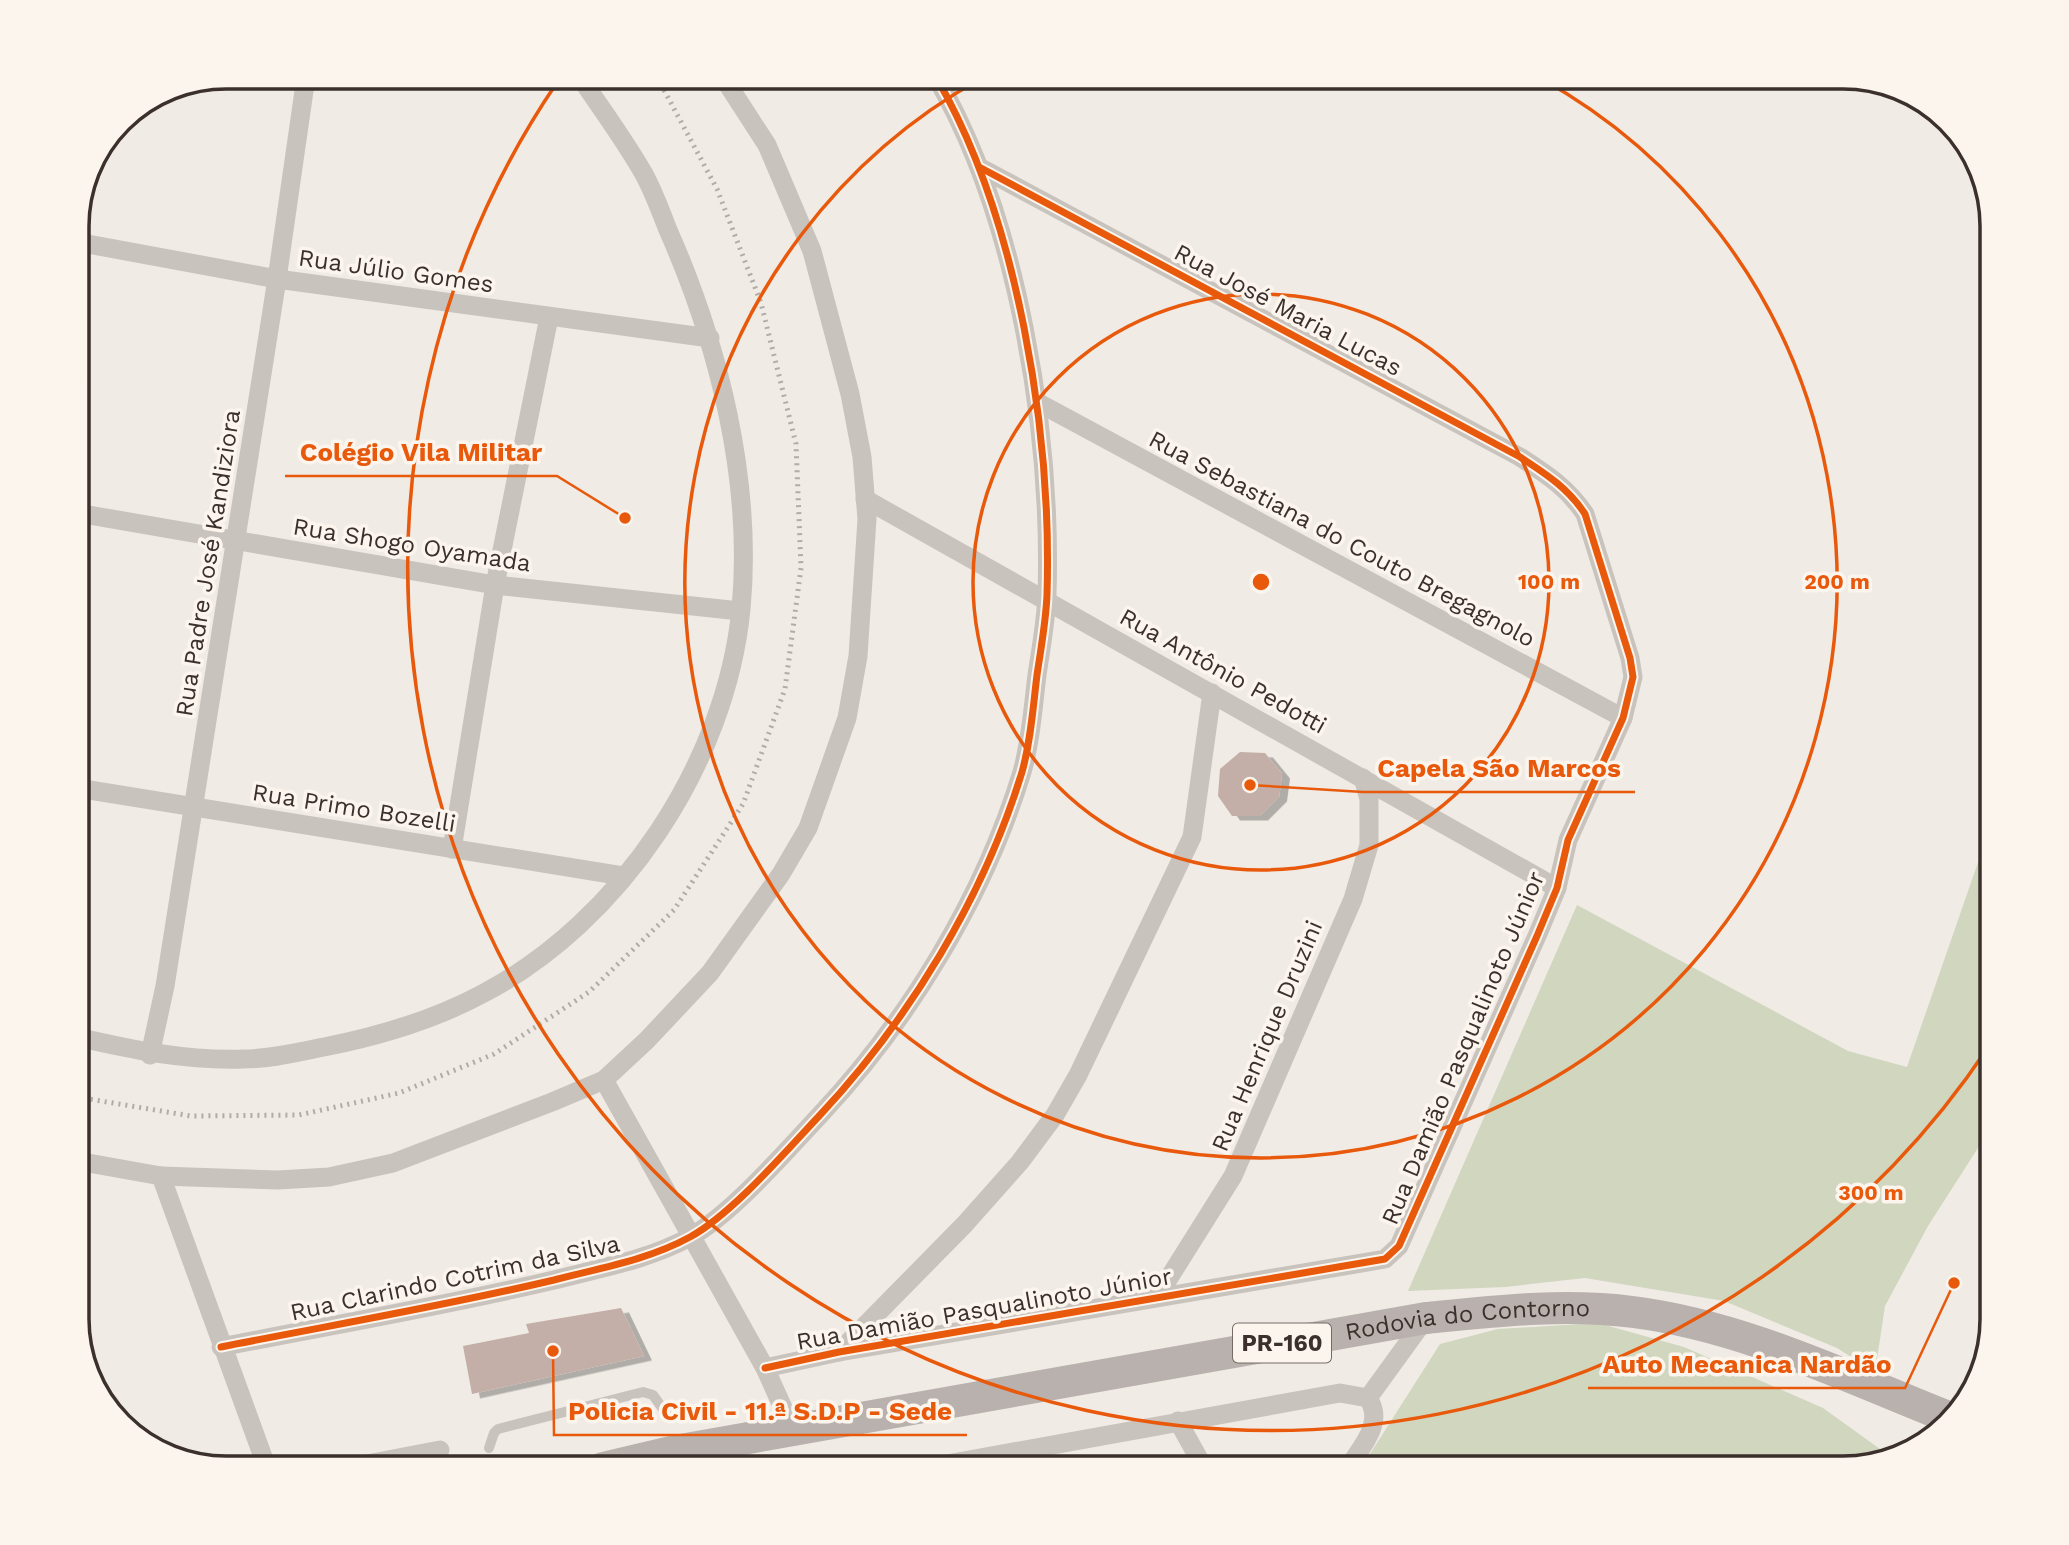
<svg xmlns="http://www.w3.org/2000/svg" width="2069" height="1545" viewBox="0 0 2069 1545" font-family="'Work Sans',sans-serif">
	<defs>
		<filter id="shadow"><feDropShadow dx="8" dy="4.5" stdDeviation="0" flood-color="#0004"/></filter>
	</defs>
	<rect width="100%" height="100%" fill="#f0ebe5"/>
	<g fill="#d1d6bf">
		<path d="M1992 822V1126L1928 1226 1885 1306 1875 1372 1837 1348 1724 1301 1585 1278 1505 1287 1408 1291 1577 905 1848 1051 1907 1067Z"/>
		<path d="M1598 1323 1684 1347 1823 1408 1880 1449 1871 1461 1843 1468H1361L1440 1344 1498 1329Z"/>
	</g>
	<g fill="#c3afa7" filter="url(#shadow)">
		<path d="M1240 752 1265 753 1282 774 1279 797 1260 816H1232L1218 796 1220 769Z"/>
		<path d="M621 1308 644 1356 472 1394 463 1346 529 1333 526 1324Z"/>
	</g>
	<g fill="none" stroke-linecap="round" stroke-linejoin="round">
		<path stroke="#c9c3be" stroke-width="10" d="M489 1448 494 1433 498 1429 643 1392 653 1395 668 1416"/>
		<g stroke="#c9c3be" stroke-width="19">
			<path d="M77 242 277 279 710 338"/>
			<path d="M1037 402 1623 718"/>
			<path d="M865 499 1557 888"/>
			<path d="M77 513 495 585 740 611"/>
			<path d="M77 788 623 876"/>
			<path d="M452 849 495 585 549 317"/>
			<path d="M77 1037C133 1050 187 1061 244 1059 271 1059 298 1052 324 1047 380 1036 434 1020 484 993 621 921 726 763 741 609 753 482 719 345 668 230 661 212 654 193 645 176 626 142 602 110 580 77"/>
			<path d="M150 1055 165 986 277 279 306 77"/>
			<path d="M604 1080 765 1368 793 1430"/>
			<path d="M77 1161 161 1176 278 1180 329 1177 393 1163 552 1102 604 1080 647 1040 710 973 781 874 808 828 847 718 858 656 867 519 862 457 850 394 812 251 767 145 723 77"/>
			<path d="M161 1176 267 1468"/>
			<path d="M1157 1297 1233 1176 1353 899 1369 845V799L1363 778"/>
			<path d="M221 1347C332 1325 444 1306 554 1280 600 1268 648 1260 690 1237 732 1214 786 1151 820 1115 909 1020 984 897 1022 772 1031 740 1033 707 1037 675 1041 648 1046 621 1047 595 1052 433 1018 218 936 77"/>
			<path d="M839 1352 964 1225 1020 1162 1055 1115 1078 1075 1192 837 1212 693"/>
			<path d="M765 1368 839 1352 1385 1259 1399 1246 1537 936 1557 888 1568 840 1623 718 1633 677 1630 658 1585 514C1568 488 1546 474 1520 457L981 168"/>
			<path d="M1368 1398 1426 1318"/>
			<path d="M1178 1421 1204 1468"/>
			<path d="M346 1468 440 1450"/>
			<path d="M925 1468 1340 1393 1368 1398"/>
			<path d="M1348 1468C1361 1447 1385 1423 1368 1398"/>
		</g>
		<path stroke="#b8b1ad" stroke-width="32" id="s1" d="M603 1468 675 1451 1426 1318C1496 1311 1564 1303 1633 1312 1744 1326 1849 1378 1951 1418"/>
		<path stroke="#b1aca8" stroke-width="5" stroke-dasharray="2 5" stroke-linecap="butt" d="M77 1097 191 1116 299 1115 399 1093 494 1054 589 992 674 910 743 804 785 689 801 568 796 444 761 303 717 189 657 77"/>
		<defs>
			<g id="cycleway">
				<path d="M221 1347C332 1325 444 1306 554 1280 600 1268 648 1260 690 1237 732 1214 786 1151 820 1115 909 1020 984 897 1022 772 1031 740 1033 707 1037 675 1041 648 1046 621 1047 595 1052 433 1018 218 936 77"/>
				<path d="M765 1368 839 1352 1385 1259 1399 1246 1537 936 1557 888 1568 840 1623 718 1633 677 1630 658 1585 514C1568 488 1546 474 1520 457L981 168"/>
			</g>
		</defs>
		<use href="#cycleway" stroke="#fbf5ee" stroke-width="11"/>
		<use href="#cycleway" stroke="#e8590c" stroke-width="7"/>
	</g>
	<g fill="none" stroke="#e8590c" stroke-width="3.5">
		<circle cx="1261" cy="582" r="288"/>
		<path d="M1540 78A576 576 0 1 1 982 78"/>
		<path d="M1989 1046A863 863 0 1 1 558 81"/>
	</g>
	<g text-anchor="middle" dominant-baseline="central" stroke-width="7" stroke-linejoin="round" paint-order="stroke">
		<rect fill="#fbf5ee" stroke="#756b66" stroke-width="2" x="1233" y="1323.5" width="98" height="39" rx="5"/>
		<g font-size="23" font-weight="bold" fill="#3b302b">
			<text x="1282" y="1343">PR-160</text>
		</g>
		<g font-size="24" fill="#3b302b" stroke="#fbf5ee">
			<text transform="translate(396 271) rotate(8)">Rua Júlio Gomes</text>
			<text transform="translate(1288 310) rotate(28)">Rua José Maria Lucas</text>
			<text transform="translate(1342 539) rotate(28)">Rua Sebastiana do Couto Bregagnolo</text>
			<text transform="translate(412 545) rotate(9)">Rua Shogo Oyamada</text>
			<text transform="translate(208 563) rotate(-81)">Rua Padre José Kandiziora</text>
			<text transform="translate(1223 671) rotate(29)">Rua Antônio Pedotti</text>
			<text transform="translate(354 808) rotate(9)">Rua Primo Bozelli</text>
			<text transform="translate(1267 1036) rotate(-67)">Rua Henrique Druzini</text>
			<text transform="translate(1463 1048) rotate(-67)">Rua Damião Pasqualinoto Júnior</text>
			<text transform="translate(455 1278) rotate(-12)">Rua Clarindo Cotrim da Silva</text>
			<text transform="translate(984 1309) rotate(-10)">Rua Damião Pasqualinoto Júnior</text>
			<text stroke="none"><textPath href="#s1" startOffset="878">Rodovia do Contorno</textPath></text>
		</g>
	</g>
	<path d="M0 0H2069V1545H0ZM226 89H1843A137 137 0 0 1 1980 226V1319A137 137 0 0 1 1843 1456H226A137 137 0 0 1 89 1319V226A137 137 0 0 1 226 89Z" fill="#fbf5ee" fill-rule="evenodd"/>
	<path fill="none" stroke="#3b302b" stroke-width="3.5" d="M226 89H1843A137 137 0 0 1 1980 226V1319A137 137 0 0 1 1843 1456H226A137 137 0 0 1 89 1319V226A137 137 0 0 1 226 89Z"/>
	<circle cx="1261" cy="582" r="10" fill="#e8590c" stroke="#fbf5ee" stroke-width="3.5"/>
	<g font-size="21" text-anchor="middle" font-weight="bold" fill="#e8590c" stroke="#fbf5ee" stroke-width="7" stroke-linejoin="round" paint-order="stroke">
		<text x="1549" y="589">100 m</text>
		<text x="1837" y="589">200 m</text>
		<text x="1871" y="1200">300 m</text>
	</g>
	<path fill="none" stroke="#e8590c" stroke-width="2.5" d="M625 518L557 476H285M1250 785L1363 792H1635M1954 1283L1905 1388H1588M553 1351L554 1435H967"/>
	<g fill="#e8590c" stroke="#fbf5ee" stroke-width="2.5">
		<circle cx="625" cy="518" r="7"/>
		<circle cx="1250" cy="785" r="7"/>
		<circle cx="1954" cy="1283" r="7"/>
		<circle cx="553" cy="1351" r="7"/>
	</g>
	<g font-size="26" text-anchor="middle" font-weight="bold" fill="#e8590c" stroke="#fbf5ee" stroke-width="7" stroke-linejoin="round" paint-order="stroke">
		<text x="421" y="461">Colégio Vila Militar</text>
		<text x="1499" y="777">Capela São Marcos</text>
		<text x="1747" y="1373">Auto Mecanica Nardão</text>
		<text x="760" y="1420">Policia Civil - 11.ª S.D.P - Sede</text>
	</g>
</svg>
